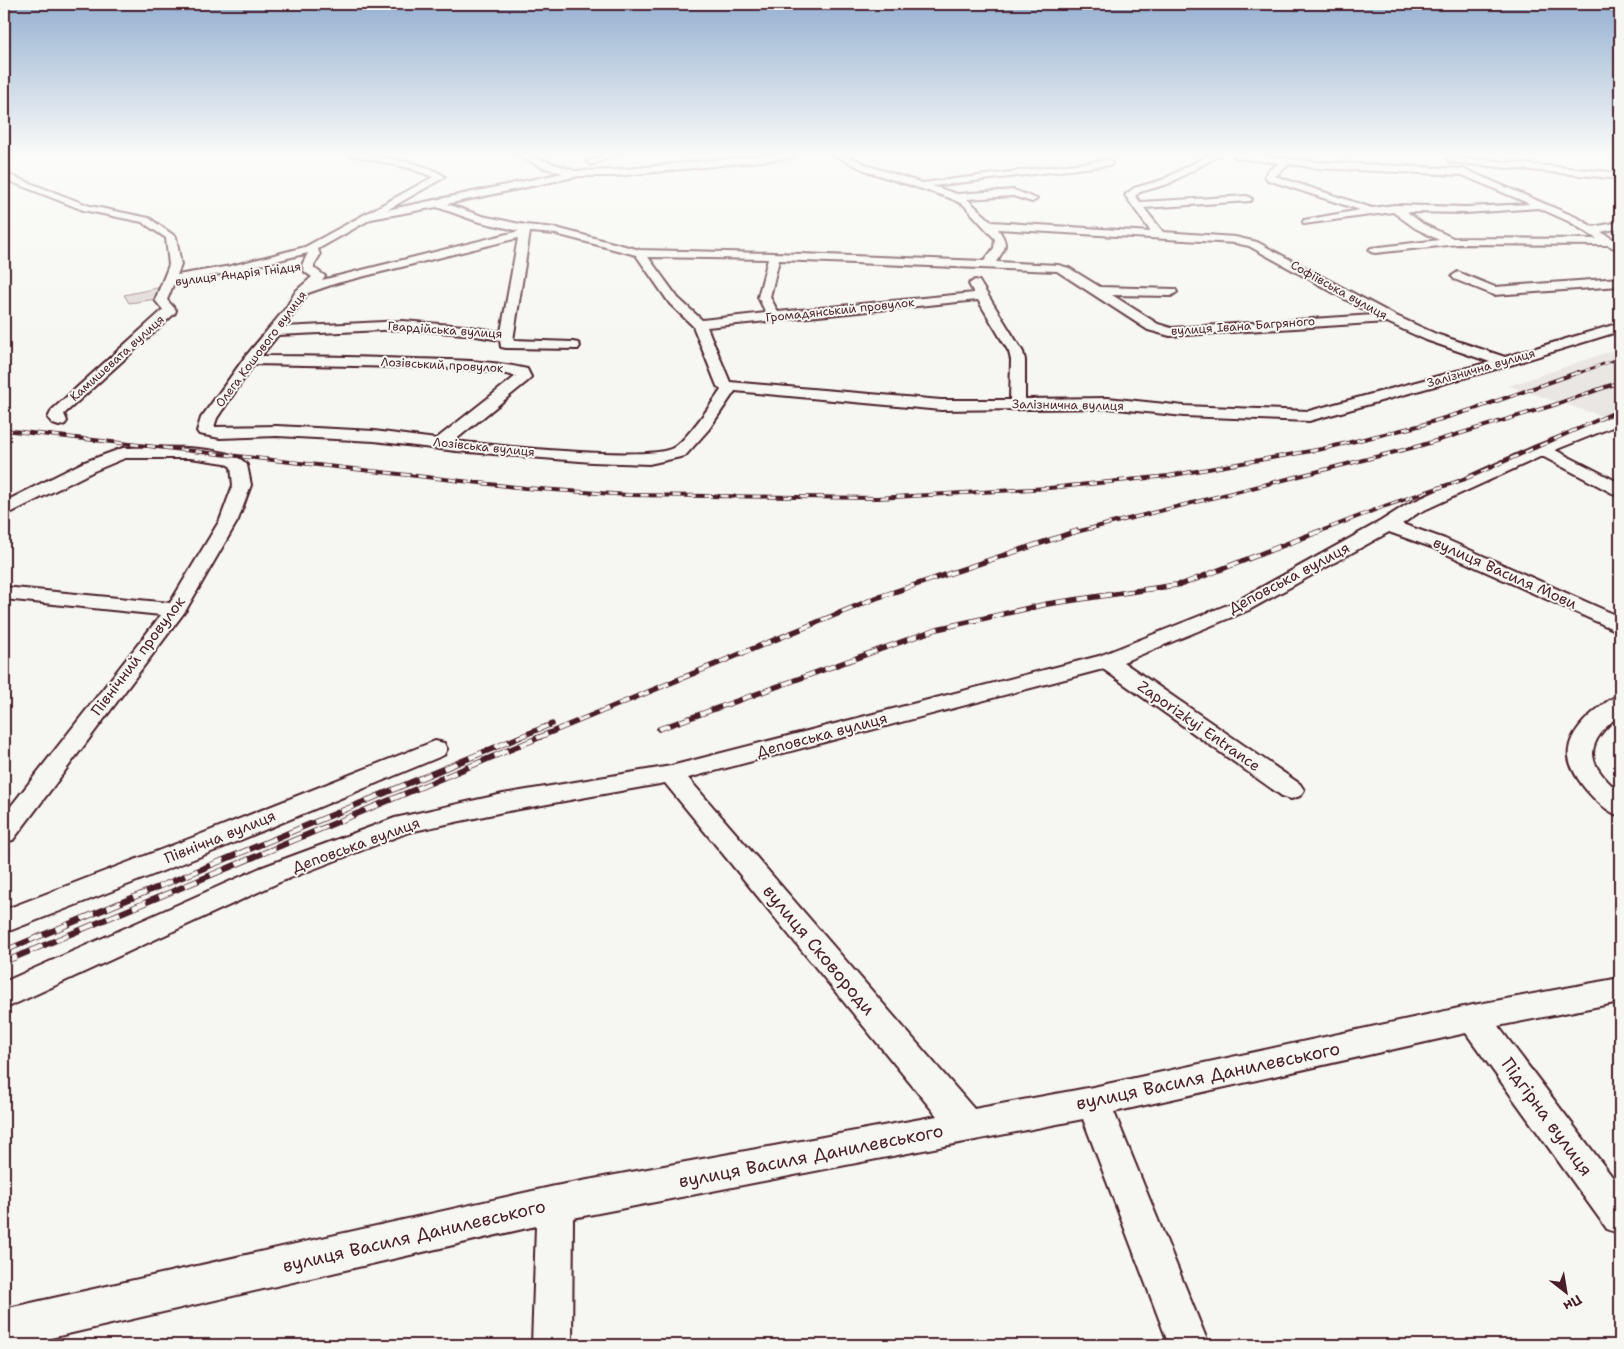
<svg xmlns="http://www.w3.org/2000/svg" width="1624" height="1349" viewBox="0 0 1624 1349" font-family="'Shantell Sans',sans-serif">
	<rect width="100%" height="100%" fill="#f6f6f2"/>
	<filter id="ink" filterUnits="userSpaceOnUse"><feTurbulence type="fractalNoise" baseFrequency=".02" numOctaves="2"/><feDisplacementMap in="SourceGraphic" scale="10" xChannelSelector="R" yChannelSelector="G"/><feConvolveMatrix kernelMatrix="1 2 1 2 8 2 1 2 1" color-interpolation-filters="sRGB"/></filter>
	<g filter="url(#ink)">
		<path fill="#e9e6e3" d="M1620 348V413L1608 418 1509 386Z"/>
		<path fill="#ddd6d5" stroke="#947a80" d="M162 287 157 299 129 303 124 295Z"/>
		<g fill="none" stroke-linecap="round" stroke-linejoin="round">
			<defs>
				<g id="minor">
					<path d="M351 155C373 155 428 162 445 177L387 210 563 173 542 167 517 155H529L575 171 616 170 764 155H794L790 158 616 176H579L447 204 482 216 525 225 556 228 640 250 774 253 984 261 994 248 995 239 964 205 950 198 869 172 833 155H845L875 168 922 183 1108 160 1112 163 1111 165 932 186 957 194 1014 190 1037 199 1032 202 1013 196 967 199 992 222 1151 232 1125 195 1134 188 1162 180 1209 155H1220L1168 184 1140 192 1135 196 1140 202 1247 196 1252 199 1250 201 1144 208 1163 232 1235 237 1257 242 1394 315 1436 334 1505 357 1620 323V331L1510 365 1309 421 1184 416 1108 408 941 410 735 391 709 429 685 456 649 464 592 462 456 451 374 441 277 436 220 438 199 434 197 431 201 418 245 357 286 308 296 291 312 277 305 272 302 265 308 253 231 272 178 282 173 285 167 300 176 310 175 313 64 414 67 421 65 424 59 426 53 424 48 418 52 410 163 310 155 300 169 265 166 238 142 222 83 210 4 179V173L90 206 149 218 176 237 181 265 177 275 231 266 305 247 433 177 409 168ZM437 207 476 221 519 231 322 280 325 276 314 268V265L320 255 318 249 371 219ZM998 229 1235 243 1249 246 1374 315 1171 328 1158 324 1112 295 1171 296 1177 292 1175 289 1100 287 1069 268 1058 265 996 262C1006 247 1009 245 998 229ZM530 232 556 234 636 255 670 304 693 326 717 386 721 390C712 403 686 441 673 448 648 462 490 445 454 441L529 380 531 377 527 369C490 360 451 360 413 359 363 357 312 356 261 356L278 335 403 329 464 334 500 340 501 347 506 348 578 349 580 346 578 343 573 342 513 340ZM518 238 501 332 464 326 403 321 284 327 308 293 337 283ZM648 257 768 259 758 297 766 313 702 320 678 298ZM779 260 1057 271 1148 330 1170 336 1387 322 1426 340 1490 362 1309 411 1184 406 1108 398 1025 399V360L1023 352 979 281 975 280 969 284 974 293 778 312 770 297ZM978 300 1009 352 1011 360 1010 400H941L730 382 707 327ZM254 364 455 368 496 372 516 376 436 439 374 431 277 426 214 427 217 418Z"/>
					<path d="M604 155H617L591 165 587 162Z"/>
					<path d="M1233 155H1259L1316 162 1464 169 1578 218 1593 227 1620 222V228L1601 232 1620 243V251L1608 245 1458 244 1375 253 1371 252 1369 250 1371 248 1439 240 1415 228 1393 212 1304 224 1303 222 1304 220 1360 210 1268 180 1265 176 1269 170 1280 163 1237 158ZM1290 164 1316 168 1462 175 1530 204 1466 207 1394 205 1372 208 1275 176ZM1539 208 1570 222 1597 239 1453 238 1423 224 1407 212 1466 213Z"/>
					<path d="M1452 157 1620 173V179L1449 162 1448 160Z"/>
					<path d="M1458 272 1495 287 1620 278V286L1494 295 1454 279 1452 276Z"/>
					<path d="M1620 413V424L1555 450 1620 483V495L1614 494 1542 456 1418 513 1402 524 1445 539 1620 617V631L1613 629 1431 547 1389 532 1249 610 1123 662 1300 784 1304 790 1300 796 1291 799 1282 796 1103 669 688 778 974 1109 1093 1087 1473 1005 1620 978V1002L1498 1026 1620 1187V1234L1607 1229 1466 1033 1114 1112 1209 1345H1169L1083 1119 573 1218 572 1345H532L536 1226 20 1345H4V1309L555 1186 937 1116 665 783 503 812 409 832 280 882 4 1009V982L260 868 395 818 503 794 671 766 1099 656 1235 602 1381 521 1406 505 1536 446Z"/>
					<path d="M123 448C149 448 232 443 247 465L251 485 238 520 186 610 13 840 4 842V815L161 615 4 599V587L170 603 220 520 233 485 231 467 225 463 190 458H125L94 471 10 513 4 514V502L82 463Z"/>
					<path d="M1620 695V714C1584 745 1584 761 1620 793V816C1600 810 1565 772 1569 749 1571 734 1583 721 1595 711 1603 705 1610 698 1620 695Z"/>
					<path d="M435 741 444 743 447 749 444 755 214 851 4 933V910L194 837Z"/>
				</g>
			</defs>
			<use href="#minor" stroke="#4a1f2b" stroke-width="4"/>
			<use href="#minor" fill="#f6f6f2" fill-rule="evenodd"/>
			<defs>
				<path id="rail-far3" d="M1576 374 1620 358"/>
				<g id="rail-far2">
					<path d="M4 430 525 488 628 495 877 498 1049 488 1168 476 1322 449 1418 426 1474 409 1579 372"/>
					<path d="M1072 533 1419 446 1551 406 1620 382"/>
					<path d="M1316 533 1385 506 1465 479 1620 410"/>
				</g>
				<g id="rail-far1">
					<path d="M659 729 937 629 1047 604 1183 584 1320 531"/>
					<path d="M517 738 552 724"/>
					<path d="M537 738 876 598 1077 531"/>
				</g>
				<g id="rail">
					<path d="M4 951 520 737"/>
					<path d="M4 962 540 737"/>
				</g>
			</defs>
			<use href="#rail-far3" stroke="#4a1f2b" stroke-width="2.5"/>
			<use href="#rail-far2" stroke="#4a1f2b" stroke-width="4"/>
			<use href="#rail-far1" stroke="#4a1f2b" stroke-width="5.5"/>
			<use href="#rail" stroke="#4a1f2b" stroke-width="6"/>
			<use href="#rail-far3" stroke="#f6f6f2" stroke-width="2" stroke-dasharray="5" stroke-linecap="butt"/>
			<use href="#rail-far2" stroke="#f6f6f2" stroke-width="2.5" stroke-dasharray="8" stroke-linecap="butt"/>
			<use href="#rail-far1" stroke="#f6f6f2" stroke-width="4" stroke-dasharray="11" stroke-linecap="butt"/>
			<use href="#rail" stroke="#f6f6f2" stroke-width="4.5" stroke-dasharray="14" stroke-linecap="butt"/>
		</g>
	</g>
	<linearGradient id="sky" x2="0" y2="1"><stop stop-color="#96b1d1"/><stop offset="0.45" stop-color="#fbfbf9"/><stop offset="1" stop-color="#fbfbf9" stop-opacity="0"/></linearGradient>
	<rect width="1624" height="344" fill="url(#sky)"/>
	<g text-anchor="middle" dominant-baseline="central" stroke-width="4" stroke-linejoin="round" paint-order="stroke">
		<g font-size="12" fill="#4a1f2b" stroke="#f6f6f2">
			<text transform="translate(238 274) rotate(-7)">вулиця Андрія Гнідця</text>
			<text transform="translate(1339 290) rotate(29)">Софіївська вулиця</text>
			<text transform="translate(840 310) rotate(-6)">Громадянський провулок</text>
			<text transform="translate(1243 326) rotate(-4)">вулиця Івана Багряного</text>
			<text transform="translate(445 330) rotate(4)">Гвардійська вулиця</text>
			<text transform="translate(261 349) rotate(-53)">Олега Кошового вулиця</text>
			<text transform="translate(117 358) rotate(-42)">Камишевата вулиця</text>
			<text transform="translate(442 365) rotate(3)">Лозівський провулок</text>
			<text transform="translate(1481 368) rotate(-16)">Залізнична вулиця</text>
			<text transform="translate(1068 405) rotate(1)">Залізнична вулиця</text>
			<text transform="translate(484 447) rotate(6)">Лозівська вулиця</text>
		</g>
		<g font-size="15" fill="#4a1f2b" stroke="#f6f6f2">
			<text transform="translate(1505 573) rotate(24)">вулиця Василя Мови</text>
			<text transform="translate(1289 578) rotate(-28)">Деповська вулиця</text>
			<text transform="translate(138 656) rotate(-53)">Північний провулок</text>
			<text transform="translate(1199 726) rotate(35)">Zaporizkyi Entrance</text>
			<text transform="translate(822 735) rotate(-15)">Деповська вулиця</text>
			<text transform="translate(220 837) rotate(-22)">Північна вулиця</text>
			<text transform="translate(356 845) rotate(-20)">Деповська вулиця</text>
		</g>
		<g font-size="18" fill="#4a1f2b" stroke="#f6f6f2">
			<text transform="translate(819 950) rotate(50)">вулиця Сковороди</text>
			<text transform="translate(1208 1076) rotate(-12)">вулиця Василя Данилевського</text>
			<text transform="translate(1547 1117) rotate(54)">Підгірна вулиця</text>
			<text transform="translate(811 1156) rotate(-11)">вулиця Василя Данилевського</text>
			<text transform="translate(414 1236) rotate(-13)">вулиця Василя Данилевського</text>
		</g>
	</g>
	<rect width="1624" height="1349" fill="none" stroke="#f6f6f2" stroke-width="20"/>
	<rect x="10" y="10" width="1604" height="1329" fill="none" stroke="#4a1f2b" stroke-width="2" filter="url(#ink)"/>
	<g transform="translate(1566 1292) rotate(149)" stroke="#f6f6f2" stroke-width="4" paint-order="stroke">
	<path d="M0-4L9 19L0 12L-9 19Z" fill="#4a1f2b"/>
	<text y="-8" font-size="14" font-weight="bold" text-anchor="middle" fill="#4a1f2b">Пн</text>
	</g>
</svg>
